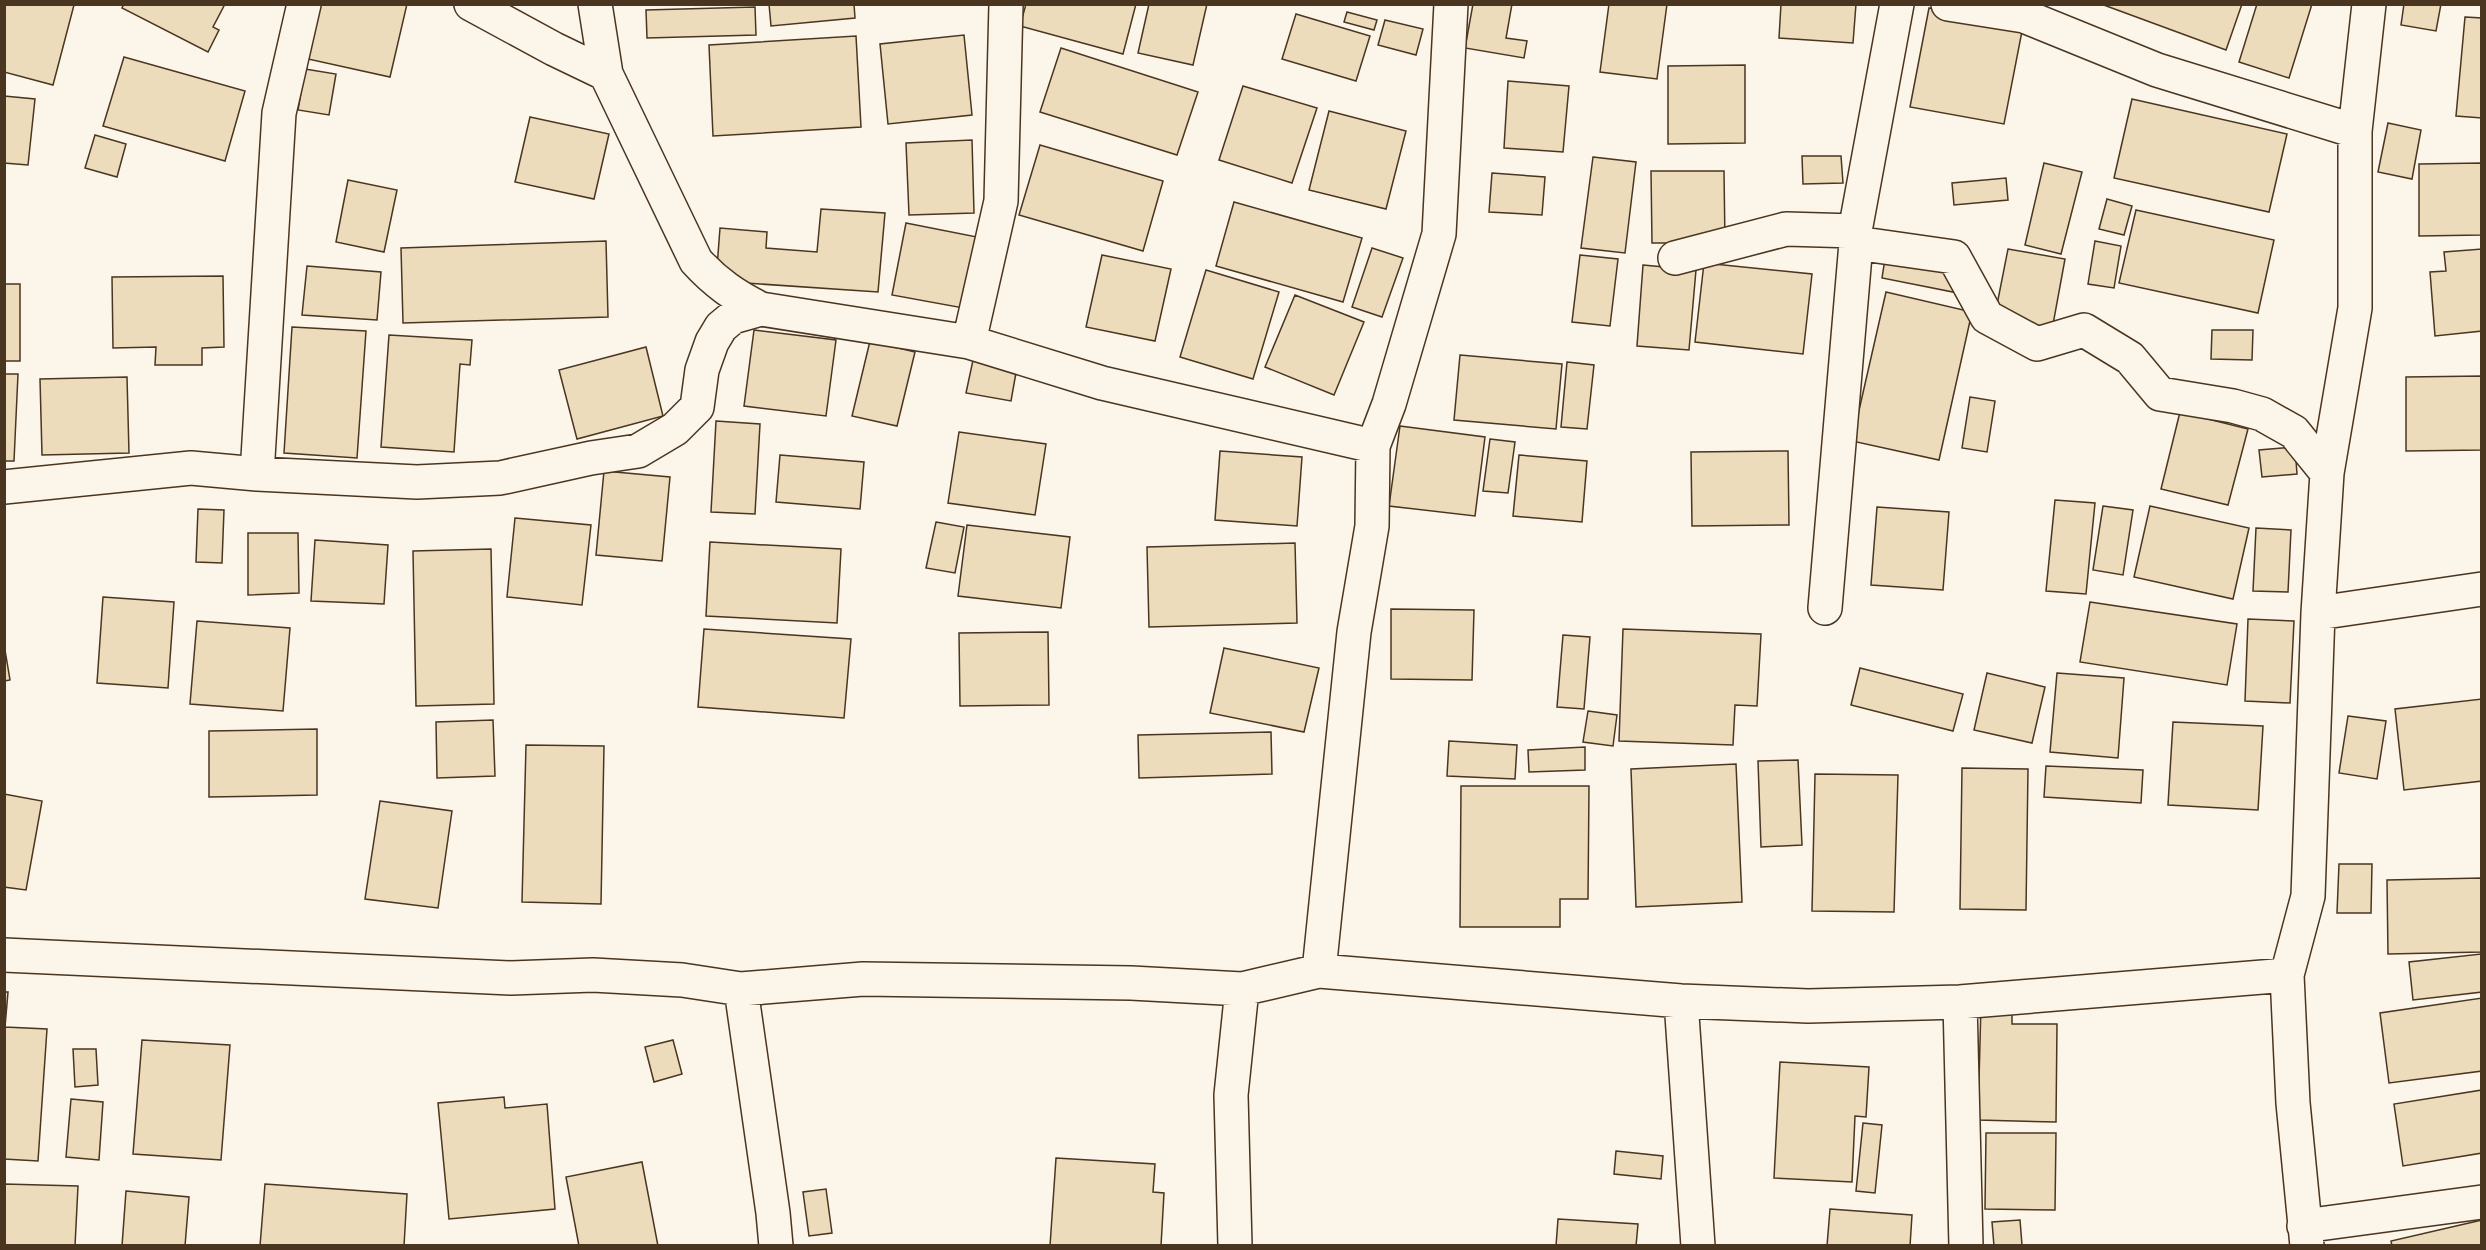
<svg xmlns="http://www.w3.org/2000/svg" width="2486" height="1250" font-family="'Sofia Sans Condensed',sans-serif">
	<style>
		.building { fill: #ecdcbc; stroke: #4a3520; stroke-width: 1.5 }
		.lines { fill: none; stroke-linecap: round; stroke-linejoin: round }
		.minor-casing { stroke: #4a3520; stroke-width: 36 }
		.minor { stroke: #fbf6e9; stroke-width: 33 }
	</style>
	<rect width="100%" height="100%" fill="#fbf6e9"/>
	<path class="building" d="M4,4L74,5L53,85L4,72Z
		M124,4H225L213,27L219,30L208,52L122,8Z
		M320,4H407L390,77L308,59Z
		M769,4H854L855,18L771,26Z
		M1026,4H1136L1123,54L1020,26Z
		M1149,4H1207L1193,65L1138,53Z
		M1473,4H1512L1506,38L1527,41L1524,58L1465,48Z
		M1609,4H1667L1657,79L1600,72Z
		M1781,4H1856L1853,43L1779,38Z
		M2101,4H2242L2226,50Z
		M2257,4H2312L2289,78L2239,62Z
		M2404,4H2441L2436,31L2401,25Z
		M755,7L756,35L647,38L646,10Z
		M1929,8L2023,26L2004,124L1910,107Z
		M1347,12L1377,20L1374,30L1344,22Z
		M1296,14L1370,36L1356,81L1282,59Z
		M2465,17L2482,18V118L2456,116Z
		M1385,20L1423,29L1416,55L1378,45Z
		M964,35L972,115L888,124L880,44Z
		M856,36L861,127L713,136L709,45Z
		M1061,48L1198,92L1177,155L1040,112Z
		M124,57L245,91L225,161L103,126Z
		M1745,65V143L1668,144V66Z
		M305,69L336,74L329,115L298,110Z
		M1508,81L1569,86L1563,152L1504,148Z
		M1243,86L1317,108L1292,183L1219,160Z
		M4,96L35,99L28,165L4,163Z
		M2132,99L2287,134L2269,212L2114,178Z
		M1329,111L1406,131L1386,209L1309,190Z
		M530,117L609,134L594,199L515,182Z
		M2388,123L2421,130L2412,179L2378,172Z
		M95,135L126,144L117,177L85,168Z
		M972,140L974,213L909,215L906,143Z
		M1040,145L1163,181L1143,251L1019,215Z
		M1802,156H1841L1843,183L1803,184Z
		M1593,157L1636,162L1625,253L1581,248Z
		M2044,163L2082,172L2061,254L2025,245Z
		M2482,163V235L2419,236V164Z
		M1651,171H1724L1725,243H1652Z
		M1492,173L1545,177L1542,215L1489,212Z
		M2006,178L2008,200L1954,205L1952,183Z
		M348,180L397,190L384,252L336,242Z
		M2107,199L2132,206L2124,235L2099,229Z
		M1234,202L1362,238L1343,302L1216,266Z
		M821,209L885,213L878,292L716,281L720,228L767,232L766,248L817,252Z
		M2136,210L2274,240L2258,313L2119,283Z
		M906,223L977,237L963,308L892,295Z
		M606,241L608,317L403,323L401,248Z
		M2095,241L2121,246L2114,288L2088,284Z
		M1372,248L1403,258L1382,317L1352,307Z
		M2008,249L2065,259L2052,330L1994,320Z
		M2482,249V331L2435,336L2430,272L2446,271L2444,252Z
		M1102,255L1171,269L1155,341L1086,327Z
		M1580,255L1618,259L1610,326L1572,322Z
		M1885,259L1957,274L1953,292L1882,278Z
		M1704,263L1812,274L1803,354L1695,342Z
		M1643,265L1696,270L1689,350L1637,346Z
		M307,266L381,272L377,320L302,315Z
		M1206,270L1279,292L1253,379L1180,357Z
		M223,276L224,347L202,348V365H155L156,347L113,348L112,277Z
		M4,284H20V361H4Z
		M1886,292L1972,312L1939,460L1852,441Z
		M1295,295L1364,322L1334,395L1265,367Z
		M292,327L366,331L357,458L284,453Z
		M754,330L836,340L826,416L744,406Z
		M2212,330H2253L2252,360L2211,359Z
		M389,335L472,340L470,365L460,364L454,452L381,447Z
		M870,341L915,352L897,426L852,416Z
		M646,347L663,416L577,439L559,370Z
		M1460,355L1562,364L1556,429L1454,420Z
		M973,360L1017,367L1011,401L966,393Z
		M1567,362L1594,365L1587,429L1561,427Z
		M4,374H18L14,461H4Z
		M2482,376V450L2406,451V377Z
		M127,377L129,453L42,455L40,379Z
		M1970,397L1995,401L1987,452L1962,448Z
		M2180,412L2248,429L2228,505L2161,489Z
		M716,421L760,424L755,514L711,512Z
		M1400,426L1485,437L1475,516L1389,506Z
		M959,432L1046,444L1035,515L948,503Z
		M1490,439L1515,442L1508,493L1483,491Z
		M2295,447L2297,474L2262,477L2259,450Z
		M1220,451L1302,457L1297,526L1215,520Z
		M1788,451L1789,525L1692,526L1691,452Z
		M780,455L864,462L860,509L776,502Z
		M1519,455L1587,461L1582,522L1513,516Z
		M604,471L670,477L662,561L596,555Z
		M2055,500L2095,503L2086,594L2046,591Z
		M2103,506L2133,510L2123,575L2093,570Z
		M2150,506L2249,528L2233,599L2134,577Z
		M1877,507L1949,512L1943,590L1871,585Z
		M198,509L224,510L222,563L196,562Z
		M515,518L591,525L582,605L507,597Z
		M936,522L964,527L955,573L926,568Z
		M967,525L1070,537L1061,608L958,596Z
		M2256,528L2291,530L2288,592L2253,591Z
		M248,533H298L299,593L248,595Z
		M315,540L388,545L384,604L311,601Z
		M710,542L841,549L837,623L706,616Z
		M1295,543L1297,623L1149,627L1147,547Z
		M491,549L494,704L416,706L413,551Z
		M103,597L174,602L168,688L97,683Z
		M2090,602L2237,624L2227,685L2080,662Z
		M1391,609L1474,610L1472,680L1391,679Z
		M2248,619L2294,621L2290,703L2245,701Z
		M197,621L290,628L283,711L190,704Z
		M704,629L851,639L844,718L698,707Z
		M1623,629L1761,634L1757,706L1735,705L1733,745L1619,741Z
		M1048,632L1049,705L960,706L959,633Z
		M1563,635L1590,637L1584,709L1557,707Z
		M4,644L10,680L4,681Z
		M1224,648L1319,668L1304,732L1210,713Z
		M1860,668L1963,694L1953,731L1851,705Z
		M1987,673L2045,687L2032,743L1974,730Z
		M2057,673L2124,678L2118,758L2050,752Z
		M2482,699V781L2404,790L2395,709Z
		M1588,711L1617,715L1613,746L1583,742Z
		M2348,716L2386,721L2377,779L2339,773Z
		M493,720L495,776L437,778L436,722Z
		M2173,722L2263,726L2258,810L2168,805Z
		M317,729V795L209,797V731Z
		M1271,732L1272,774L1139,778L1138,735Z
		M1449,741L1517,745L1515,779L1447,776Z
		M526,745L604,746L601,904L522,902Z
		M1585,747V770L1529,772L1528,750Z
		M1798,760L1802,845L1761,847L1758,761Z
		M1736,764L1742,902L1636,907L1631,769Z
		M2046,766L2143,770L2141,803L2044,797Z
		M1962,768L2028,769L2026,910L1960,909Z
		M1815,774L1898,775L1894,912L1812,911Z
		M1461,786H1589L1588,899H1560V927H1460Z
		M4,794L42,801L26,890L4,887Z
		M380,801L452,811L438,908L365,899Z
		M2339,864H2372L2371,913H2337Z
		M2482,878V952L2388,954L2387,880Z
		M2481,954L2482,992L2413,1000L2409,962Z
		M4,992H8L5,1027L47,1029L38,1161L4,1159Z
		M2482,998V1071L2389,1083L2380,1013Z
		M1981,1004H2012V1024H2057L2056,1122L1978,1120Z
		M142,1040L230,1045L221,1160L133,1154Z
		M673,1040L682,1074L654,1082L645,1047Z
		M73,1049H96L98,1085L75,1087Z
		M1780,1062L1869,1067L1866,1117L1855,1116L1852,1182L1774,1178Z
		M2482,1090V1153L2403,1166L2394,1104Z
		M504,1097L505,1108L547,1104L555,1209L449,1219L438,1103Z
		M71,1099L103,1102L99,1160L66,1157Z
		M1863,1123L1882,1125L1875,1193L1856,1191Z
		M1986,1133H2056L2055,1210L1985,1209Z
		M1616,1151L1663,1156L1661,1179L1614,1174Z
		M1056,1158L1155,1164L1153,1192L1164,1193L1161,1246H1050Z
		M642,1162L658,1246H579L566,1177Z
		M4,1184L78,1186L75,1246H4Z
		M265,1184L407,1194L404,1246H260Z
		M826,1189L832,1233L809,1236L803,1192Z
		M126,1191L189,1197L185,1246H122Z
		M1830,1209L1912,1215L1910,1246H1827Z
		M1558,1219L1638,1224L1636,1246H1556Z
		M2020,1220L2022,1245L1994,1246L1992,1222Z
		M2482,1220V1246H2392L2391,1241Z"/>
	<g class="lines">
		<g class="minor-casing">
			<path id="minor" d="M471,4L554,49L606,74
				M595,4L606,74L696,261C716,283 735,296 761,309L969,342L1102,383L1373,446
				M1948,4L2024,16L2157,70L2355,131
				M1856,243L1954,257L1987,317L2037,344L2084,330L2130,358L2160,394L2233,406L2262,414L2294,432L2327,473
				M1675,258L1786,229L1855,231
				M969,342L1001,201L1006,4
				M257,474L279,113L304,4
				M4,487L191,468L257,474L417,482L500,478L591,458L638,451L675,429L697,407L702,370L712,342L721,327L733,317L761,309
				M1825,608L1856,243L1855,231L1897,4
				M2318,613L2482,589
				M4,955L511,978L593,975L682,980L741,989L863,979L1131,983L1242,989L1319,971L1681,1001L1808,1006L1960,1002L2287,975
				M1319,971L1354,632L1372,526L1373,446L1389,404L1439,234L1451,4
				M741,989L773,1213L776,1246
				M1681,1001L1698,1246
				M1960,1002L1966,1246
				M2304,1226L2482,1202
				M1235,1246L1231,1095L1242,989
				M2307,1246L2293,1103L2287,975L2308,896L2318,613L2327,473L2355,308V131L2369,4"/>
		</g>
		<use href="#minor" class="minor"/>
	</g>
	<rect width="2486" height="1250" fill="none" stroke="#4a3520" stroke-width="12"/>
</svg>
